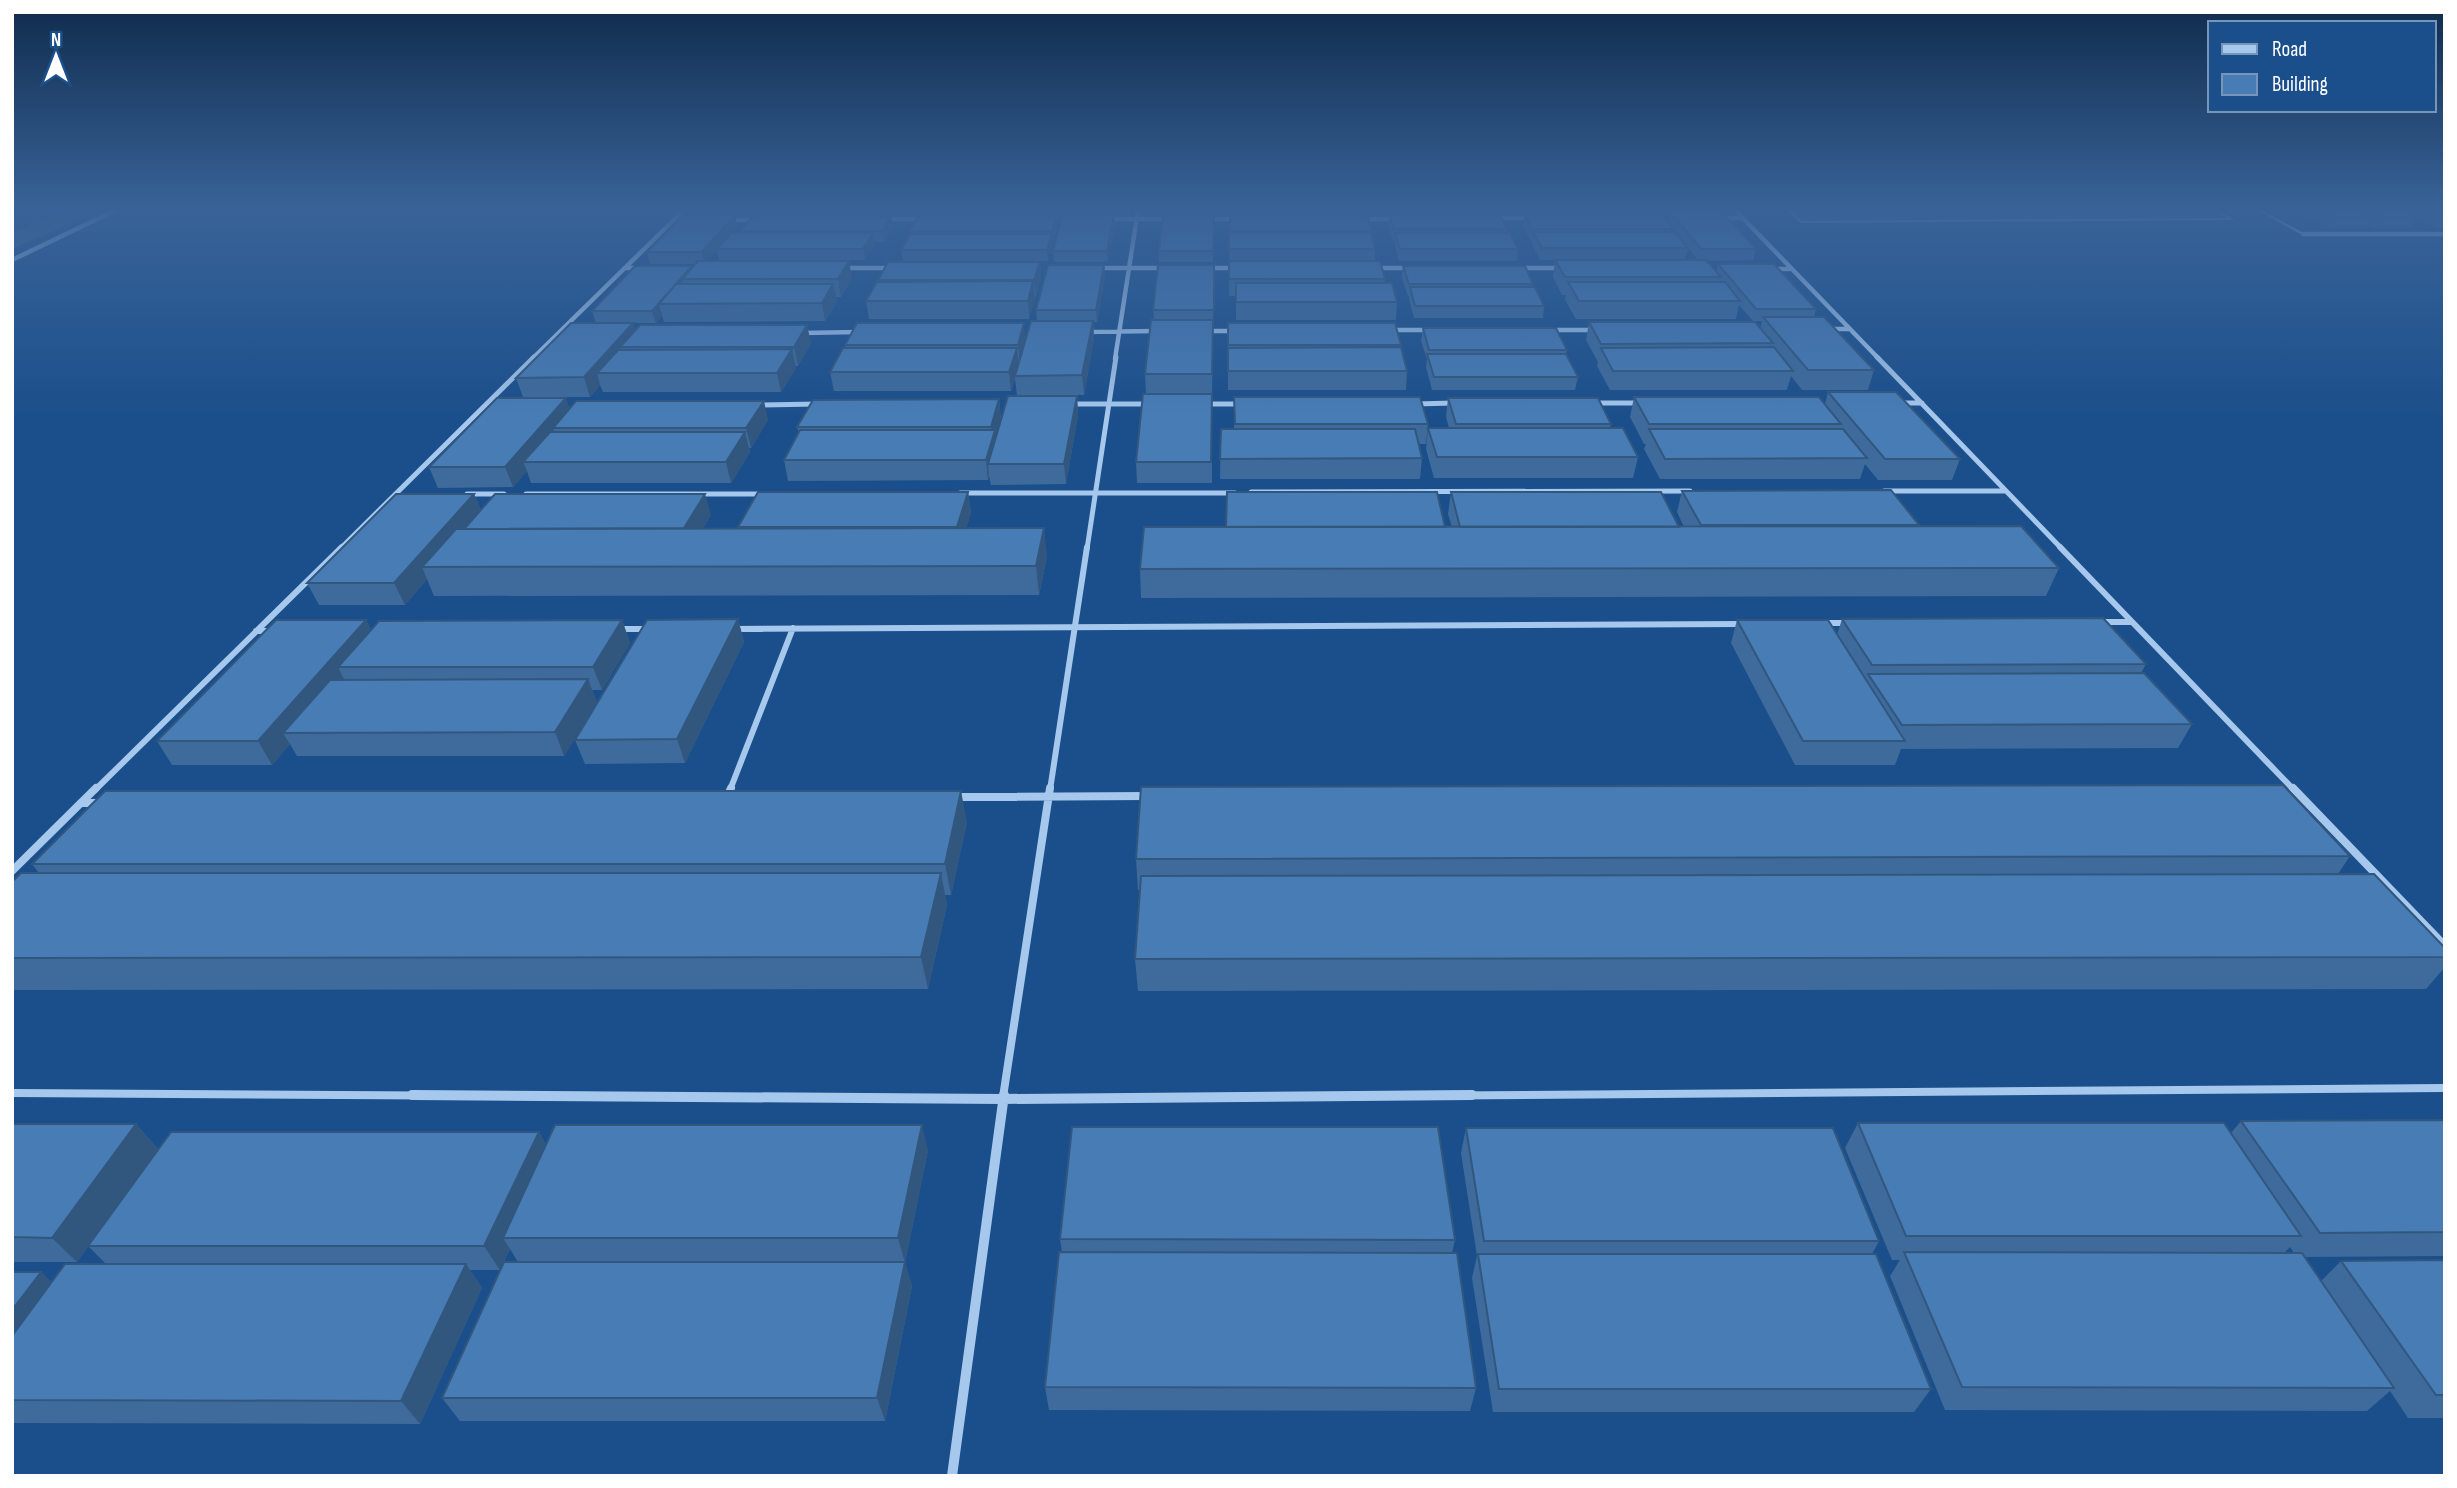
<svg xmlns="http://www.w3.org/2000/svg" width="2457" height="1488" font-family="'Sofia Sans Condensed',sans-serif">
	<style>
		.water { fill: #3f6591; stroke: #9ac4ef; stroke-width: 2 }
		.lines { fill: none; stroke-linecap: round; stroke-linejoin: round }
		.canal { fill: #3f6591; fill-rule: evenodd }
		.service { stroke: #a7c8ed; stroke-width: 2.5 }
		.minor-far4 { stroke: #a7c8ed; stroke-width: 4.5 }
		.minor-far3 { stroke: #a7c8ed; stroke-width: 5 }
		.minor-far2 { stroke: #a7c8ed; stroke-width: 6 }
		.minor-far1 { stroke: #a7c8ed; stroke-width: 8 }
		.minor { stroke: #a7c8ed; stroke-width: 10 }
		.wall { fill: #3e6b9c; fill-rule: evenodd }
		.shaded-wall { fill: #32577f }
		.building { fill: #487cb5; stroke: #32577f; stroke-width: 2 }
	</style>
	<rect width="100%" height="100%" fill="#1b4f8b"/>
	<path class="water" d="M1788,210H2216L2231,219L1801,222Z"/>
	<g class="lines">
		<path class="canal" d="M65,210H94L91,215L12,249V233Z"/>
		<path class="service" d="M2259,210L2303,234"/>
		<path class="minor-far4" d="M1735,210L1879,359
			M1496,218H1533
			M1720,218H1743
			M883,219H924
			M1107,219H1169
			M1205,219H1239
			M1359,219H1396
			M729,220H759
			M2303,234H2445
			M12,260L116,210
			M625,268H642
			M843,268H894
			M1095,268H1167
			M1207,268H1237
			M1375,268H1412
			M1518,268H1562
			M1770,269H1792
			M1826,329H1850
			M1389,330H1429
			M1550,330H1597
			M1203,331H1237
			M1084,332L1156,331
			M801,333L859,332
			M532,359L684,210
			M1115,359L1138,210"/>
		<path class="minor-far3" d="M1877,357L2062,549
			M1592,403H1640
			M1900,403H1922
			M1071,404H1150
			M1204,404H1241
			M1414,404L1454,403
			M756,405L817,404
			M1884,491H2006
			M1251,492L1690,491
			M960,493H1235
			M467,494H504
			M526,494H766
			M340,549L534,357
			M1087,549L1116,357"/>
		<path class="minor-far2" d="M2060,547L2294,790
			M2098,622H2132
			M1821,623H1848
			M617,629H651
			M733,629L1743,624
			M256,631H273
			M95,790L342,547
			M730,790L793,628
			M1050,790L1087,547"/>
		<path class="minor-far1" d="M2293,788L2445,946
			M727,797L731,788
			M955,797L1149,796
			M81,803H103
			M12,871L96,788
			M12,1093L701,1097
			M1003,1097L1050,788
			M1243,1097L2445,1088"/>
		<path class="minor" d="M412,1095L1003,1099L1472,1095
			M952,1476L1004,1095"/>
	</g>
	<path class="wall" d="M694,210H750L746,215H696Z
		M768,210H904L902,212L768,213Z
		M928,210H1063L1062,212H928Z
		M1069,210H1120V213H1070Z
		M1165,210H1215V214H1214L1213,262H1159V251Z
		M1226,210H1359V212H1226Z
		M1384,210H1492V212H1384Z
		M1654,210H1708L1707,212L1756,249L1753,260L1707,261L1716,272L1718,264L1816,309L1814,317L1874,370L1868,390H1802L1791,376L1787,390H1610L1597,366L1598,362L1586,340L1589,322L1760,328L1762,321H1753L1739,305L1736,319H1576L1565,300L1566,295H1562L1553,277L1555,260H1698L1674,230L1673,232L1688,248L1685,260H1540L1532,244V241H1531L1523,226L1524,214L1668,222L1670,213H1657Z
		M2294,210H2445V228H2438L2416,218L2410,228H2375L2368,225L2366,228H2331Z
		M735,215L737,226L731,233H741V231L891,216L893,227L884,242H875V244L865,260H719L717,250L707,261L852,278L841,297H836L837,302L825,321L664,322L662,315L656,323H633L635,330L811,343L798,366H795L796,368L781,392H603L600,385L590,397H523L516,378L596,323L592,311L692,268L696,264H650L647,252Z
		M1389,215L1507,229V233L1518,249L1517,261H1399L1395,245V241H1393L1388,226Z
		M1230,216H1368L1375,249V260H1229Z
		M1115,225L1108,262H1054L1053,251Z
		M1057,227L1048,261H903L901,250L910,234L909,231Z
		M1229,261L1385,279L1384,283L1397,302L1396,320H1236V296H1229Z
		M1040,262L1041,279L1036,297H1035L1029,319H869L866,301L878,282V280Z
		M1104,265L1105,277L1097,322H1093L1094,339L1084,395H1017L1015,379L1011,391H834L830,372L846,348L845,345L1026,337L1037,321L1036,310Z
		M1214,265L1212,393H1146L1145,374L1154,320L1153,310Z
		M1403,266L1533,284V287L1544,306L1543,318H1414L1409,299V296H1408L1402,278Z
		M1228,323L1401,345L1407,371L1406,390H1228Z
		M1423,328L1567,350L1566,354L1578,377L1575,390H1432L1426,367L1427,359L1421,341Z
		M1828,392L1960,459L1952,480H1878L1865,464L1860,479H1660L1644,449L1646,444H1644L1630,417L1634,397L1825,404Z
		M1212,394V483H1137L1136,462Z
		M1077,396L1078,415L1066,484L991,485L989,476L988,480L788,481L784,460L799,433L797,427L999,399L1001,418Z
		M1234,397L1428,424L1426,444H1419L1422,458L1420,479H1220L1221,429H1234Z
		M1448,398L1611,424L1610,428L1638,457L1633,478H1434L1426,449L1428,428H1449L1446,417Z
		M570,408L768,420L751,448H749L750,452L731,483H531L527,471L513,487L438,488L429,467Z
		M1682,491L1919,525L1918,526L2059,568L2046,596L1141,598L1140,569L1226,527H1452L1448,514L1451,492L1684,527L1677,512Z
		M968,492L971,513L966,528L1047,556L1039,595L434,596L427,579L405,605H319L307,583L474,494L481,510L711,515L703,528H738V527Z
		M738,619L744,642L685,763L585,764L575,740Z
		M1842,619L2146,664L2141,673L2192,724L2178,748L1901,749L1895,765H1795L1731,643L1737,620L1837,635Z
		M366,620L371,630L622,620L630,643L602,690H592L597,703L564,756H297L290,744L272,765H172L157,741Z
		M967,822L951,895H945L947,905L928,989L12,990V882L39,873L32,864Z
		M2350,856L2338,874L2445,948V967L2426,989L1138,991L1135,959L1140,890H1138L1136,859Z
		M2445,1120V1256L2305,1257L2321,1281L2341,1261L2445,1260V1418H2408L2390,1391L2367,1411L1945,1410L1890,1276L1900,1260H1892L1845,1148L1858,1123L2231,1133L2241,1121ZM2290,1247L2294,1253H2284Z
		M12,1124H136L158,1149L77,1262H12Z
		M1466,1128L1879,1241L1872,1254L1931,1389L1914,1412H1493L1472,1278L1477,1256L1461,1153Z
		M539,1132L546,1145L928,1150L905,1263L912,1286L885,1421H460L442,1398L518,1262L510,1249L500,1270H470L482,1288L420,1424L12,1423V1272H41L51,1282L106,1264L88,1246Z
		M1060,1239L1455,1240L1452,1253L1476,1388L1470,1411L1049,1410L1045,1387L1062,1252Z"/>
	<path class="shaded-wall" d="M1114,214L1115,225L1108,262L1107,251Z
		M735,215L737,226L705,264L702,252Z
		M891,216L893,227L884,242L883,231Z
		M1056,216L1057,227L1048,261L1047,250Z
		M873,233L875,244L865,260L863,249Z
		M849,261L852,278L841,297L838,279Z
		M1040,262L1041,279L1036,297L1034,280Z
		M1104,265L1105,277L1097,322L1096,310Z
		M692,266L695,278L682,279L685,289L659,304L662,315L656,323L652,311Z
		M1033,281L1035,299L1029,319L1028,301Z
		M833,284L837,302L825,321L822,303Z
		M1093,321L1094,339L1084,395L1082,375Z
		M633,323L638,341L620,347L624,358L597,373L600,385L590,397L584,377Z
		M1024,323L1026,341L1020,364L1018,345Z
		M807,325L811,343L798,366L794,347Z
		M1017,348L1019,367L1015,376V379L1011,391L1009,372Z
		M792,349L796,368L781,392L777,373Z
		M1077,396L1078,415L1066,484L1064,464Z
		M566,398L573,418L553,428L556,437L523,462L527,471L513,487L505,467Z
		M999,399L1001,419L988,464L989,476L988,480L986,460L992,437L991,427Z
		M764,401L768,420L751,448L746,428Z
		M745,432L750,452L731,483L726,462Z
		M968,492L971,513L960,548L957,527Z
		M474,494L483,515L422,567L427,579L405,605L394,583Z
		M705,494L711,515L690,550L683,529Z
		M1044,528L1047,556L1039,595L1036,566Z
		M738,619L744,642L685,763L677,739Z
		M366,620L377,643L338,667L345,681L283,733L290,744L272,765L258,741Z
		M622,620L630,643L602,690L593,667Z
		M588,679L597,703L564,756L555,732Z
		M961,791L967,822L951,895L945,864Z
		M941,873L947,905L928,989L921,957Z
		M136,1124L158,1149L77,1262L52,1238Z
		M922,1125L928,1150L905,1263L898,1238Z
		M539,1132L552,1157L503,1238L510,1249L500,1270L484,1246Z
		M905,1262L912,1286L885,1421L877,1398Z
		M466,1264L482,1288L420,1424L401,1401Z
		M41,1272L66,1296L12,1371V1310Z"/>
	<path class="building" d="M2321,210H2356L2372,217H2337Z
		M2365,210H2400L2416,217H2381Z
		M2427,210H2445V217H2444Z
		M1670,212H1722L1756,249H1701Z
		M1063,214H1114L1107,251H1053Z
		M1163,214H1214L1213,251H1159Z
		M1524,214H1662L1674,229H1532Z
		M683,215H735L702,252H647Z
		M1389,215H1500L1507,229H1394Z
		M753,216H891L883,231H741Z
		M918,216H1056L1052,231H909Z
		M1230,216H1368L1371,231H1230Z
		M1533,232H1675L1688,248H1542Z
		M731,233H873L863,249H717Z
		M1229,233H1371L1375,249H1229Z
		M1395,233H1510L1518,249H1400Z
		M910,234H1052L1047,250H901Z
		M1555,260H1706L1721,277H1565Z
		M698,261H849L838,279H682Z
		M1229,261H1380L1385,279H1229Z
		M888,262H1040L1034,280H878Z
		M1718,264H1774L1816,309H1756Z
		M1048,265H1104L1096,310H1036Z
		M1158,265H1214V310H1153Z
		M635,266H692L652,311H592Z
		M1403,266H1525L1533,284H1409Z
		M1033,281L1028,301H866L877,282Z
		M1568,282H1725L1740,301H1579Z
		M1236,283H1392L1397,302H1236Z
		M676,284H833L822,303L659,304Z
		M1410,287H1535L1544,306H1415Z
		M1763,317H1824L1874,370H1808Z
		M1151,320H1213L1212,374H1145Z
		M1031,321H1093L1082,375L1015,376Z
		M1589,322H1755L1773,343L1601,344Z
		M571,323H633L584,377L516,378Z
		M857,323H1024L1018,345H845Z
		M1228,323H1395L1401,345H1228Z
		M640,325H807L794,347H620Z
		M1423,328H1556L1567,350H1429Z
		M1401,347L1407,371H1228V348Z
		M1774,347L1793,371H1613L1601,348Z
		M843,348H1017L1009,372H830Z
		M792,349L777,373H597L618,350Z
		M1427,354H1566L1578,377H1434Z
		M1828,392H1896L1960,459H1885Z
		M1143,394H1212L1211,462H1136Z
		M1008,396H1077L1064,464H988Z
		M1234,397H1420L1428,424H1235Z
		M1634,397H1819L1841,424H1649Z
		M497,398H566L505,467H429Z
		M1448,398H1598L1611,424H1456Z
		M999,399L991,427H797L813,400Z
		M576,401H764L746,428H553Z
		M1428,428H1623L1638,457H1437Z
		M1221,429H1415L1422,458L1220,459Z
		M1649,429H1843L1867,458L1665,459Z
		M800,430H995L986,460H784Z
		M550,432H745L726,462H523Z
		M1891,490L1919,525H1701L1682,491Z
		M758,492H968L957,527H738Z
		M1227,492H1437L1445,527H1226Z
		M1451,492H1661L1679,527H1460Z
		M396,494H474L394,583H307Z
		M495,494H705L684,528L464,529Z
		M2021,526L2059,568L1140,569L1144,527Z
		M1044,528L1036,566L422,567L456,529Z
		M2103,618L2146,664L1872,665L1842,619Z
		M738,619L677,739L575,740L647,620Z
		M276,620H366L258,741H157Z
		M622,620L593,667H338L379,621Z
		M1737,620H1828L1905,741H1803Z
		M2144,673L2192,724L1902,725L1868,674Z
		M588,679L555,732L283,733L330,680Z
		M2283,785L2350,856L1136,859L1141,787Z
		M105,791H961L945,864H32Z
		M21,873H941L921,957L12,958V882Z
		M2374,874L2445,948V957L1135,959L1141,876Z
		M2445,1120V1232L2320,1233L2241,1121Z
		M1858,1123H2224L2301,1236H1906Z
		M12,1124H136L52,1238L12,1237Z
		M555,1125H922L898,1238H503Z
		M1072,1127H1438L1455,1240L1060,1239Z
		M1466,1128H1833L1879,1241H1484Z
		M171,1132H539L484,1246H88Z
		M1059,1252L1457,1253L1476,1388L1045,1387Z
		M1904,1252L2302,1253L2394,1388L1962,1387Z
		M1478,1254H1876L1931,1389H1499Z
		M2445,1260V1395H2436L2341,1261Z
		M504,1262H905L877,1398H442Z
		M65,1264H466L401,1401L12,1400V1336Z
		M12,1272H41L12,1310Z"/>
	<linearGradient id="sky" x2="0" y2="1"><stop stop-color="#0f2b4c"/><stop offset="0.5" stop-color="#396398"/><stop offset="1" stop-color="#396398" stop-opacity="0"/></linearGradient>
	<rect width="2457" height="418" fill="url(#sky)"/>
	<rect width="2457" height="1488" fill="none" stroke="#ffffff" stroke-width="28"/>
	<rect x="2208" y="21" width="228" height="91" fill="#1b4f8b" stroke="#7695b9" stroke-width="2"/>
	<rect x="2222" y="44" width="35" height="10" fill="#a7c8ed" stroke="#7695b9" stroke-width="2"/>
	<text x="2272" y="56" font-size="21" fill="#ffffff">Road</text>
	<rect x="2222" y="74" width="35" height="21" fill="#487cb5" stroke="#7695b9" stroke-width="2"/>
	<text x="2272" y="91" font-size="21" fill="#ffffff">Building</text>
	<g transform="translate(56 56)" stroke="#1b4f8b" stroke-width="5" paint-order="stroke">
	<path d="M0-5L12 26L0 18L-12 26Z" fill="#ffffff"/>
	<text y="-10" font-size="19" font-weight="bold" text-anchor="middle" fill="#ffffff">N</text>
	</g>
</svg>
